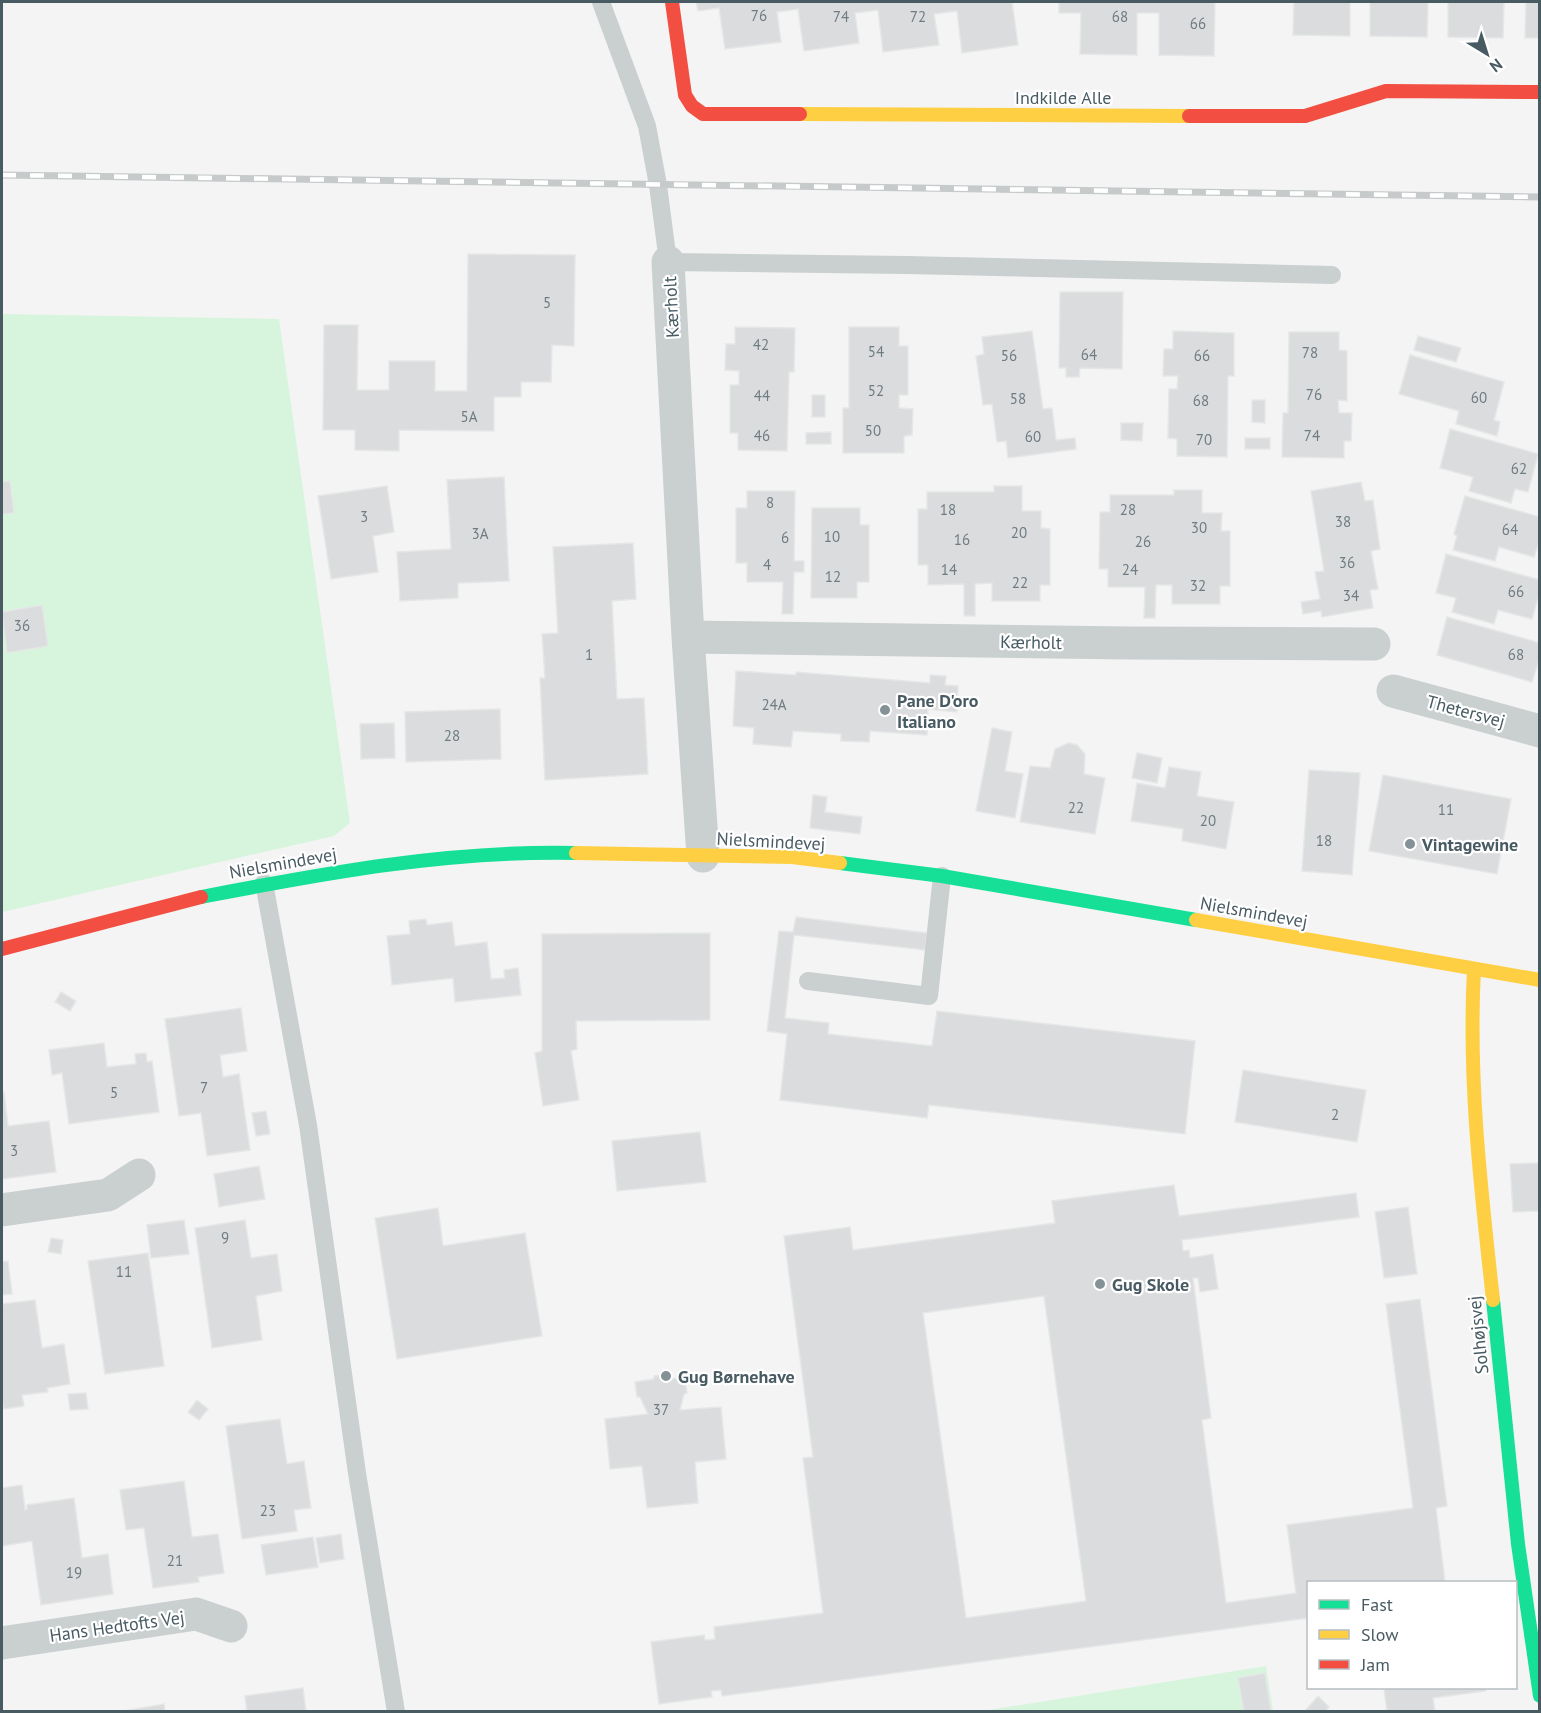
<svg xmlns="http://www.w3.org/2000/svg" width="1541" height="1713" font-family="'PT Sans',sans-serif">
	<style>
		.green { fill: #d7f5dd }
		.building { fill: #dbdcde; stroke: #e5e6e6; stroke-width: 1.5; fill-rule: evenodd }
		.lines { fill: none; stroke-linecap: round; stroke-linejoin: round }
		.lane { stroke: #cacfd0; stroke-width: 18 }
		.street { stroke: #cacfd0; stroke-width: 33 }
		.fast { stroke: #16e098; stroke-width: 14 }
		.slow { stroke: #ffcf43; stroke-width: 14 }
		.jam { stroke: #f24e42; stroke-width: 14 }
		.rail-casing { stroke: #c6cacb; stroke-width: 7 }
		.rail { stroke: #fff; stroke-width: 4.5; stroke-dasharray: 14; stroke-linecap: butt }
		.poi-dot { fill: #849196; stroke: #fff; stroke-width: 2 }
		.labels { text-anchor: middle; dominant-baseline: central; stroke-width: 4.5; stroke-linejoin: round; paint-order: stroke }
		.number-label { font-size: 15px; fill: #6e7c82 }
		.street-label { font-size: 18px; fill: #485b63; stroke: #fff }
		.poi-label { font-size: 18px; font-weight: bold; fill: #485b63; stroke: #fff; text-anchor: start }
	</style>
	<rect width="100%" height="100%" fill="#f4f4f4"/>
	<path class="green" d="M2,314L279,319L350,823L334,836L2,912Z
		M1266,1666L1273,1711L976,1712Z"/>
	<path class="building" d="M696,2H1012L1018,45L962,53L957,11L934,14L939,45L883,52L878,10L855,13L859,43L804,51L798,9L777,12L781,42L725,49L719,8L698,11Z
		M1059,2H1215L1214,56L1159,55V13H1137V55L1080,54L1081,13H1059Z
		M1294,2H1350V36L1293,35Z
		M1370,2H1428L1427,37L1370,36Z
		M1448,2H1504L1503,38L1448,37Z
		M1526,2H1540V38H1525Z
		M468,254L575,255L574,346L552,345L551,382H521V397H494V431L399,430V451L355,450V430H323L324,325H358L357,390H389V361H435V391H467Z
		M1060,292H1123L1122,369L1080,368L1079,377H1066V368H1059Z
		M735,327L795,328L794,372H789L787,451L738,450V433H730V385H739V371L725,370L726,344H735Z
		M849,327H899V346H908V395H899V408L913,409L912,435L904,436V453H843V408H849Z
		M1032,331L1043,409L1052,408L1056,440L1075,438L1076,449L1008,458L1006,441L997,442L992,404L983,405L976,356L984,354L982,337Z
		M1173,331L1234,333V376H1228L1227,457L1177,456V439L1168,438L1169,389H1177L1178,376H1163L1164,349H1173Z
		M1289,332H1339V350L1347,351V401L1338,400L1339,413H1352L1351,441H1344V458L1282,457L1283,413H1288Z
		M1418,336L1461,348L1456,362L1414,350Z
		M1410,355L1504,382L1494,420L1500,422L1497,436L1456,424L1459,411L1399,394Z
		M812,395H825V417H812Z
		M1252,400H1265V423L1252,422Z
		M1121,423H1143L1142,441L1121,440Z
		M1450,429L1538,454L1528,492L1515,489L1511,503L1469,491L1473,477L1440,468Z
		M831,432V444H806V433Z
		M1245,438H1270V449H1245Z
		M504,477L509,581L458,583V598L400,601L397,552L451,549L447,480Z
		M10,481L14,513L2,514V482Z
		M1361,482L1365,501L1373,500L1380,549L1371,551L1378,589L1370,590L1373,608L1322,617L1321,611L1303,614L1301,602L1320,599L1315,572L1324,571L1311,491Z
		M387,486L394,532L373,536L378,572L331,579L318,496Z
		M994,486H1022V511H1041V528L1050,529V585H1040V601H992V583L975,584V616H964V584L928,585V565H918V509H927V492H994Z
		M1174,490H1202V513H1222L1221,531H1230V586H1220V604H1172V585H1156L1155,618H1144L1145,587H1108V569H1099L1100,512H1110V495H1174Z
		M747,491H795L794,561H804V572H794L793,614H782L783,582H747V563H736V508H747Z
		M1465,496L1540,517V539L1534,557L1499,547L1495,561L1453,550L1457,536L1454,534Z
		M812,508H860V525H869V582H857V598H811Z
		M633,543L636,599L612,601L617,699L644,698L648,774L545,780L540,678H545L542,634L558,633L553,547Z
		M1446,554L1540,580V591L1532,619L1498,610L1494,624L1452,612L1456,598L1436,593Z
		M42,605L48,646L7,653L2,612Z
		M1447,617L1540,643V657L1532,682L1437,655Z
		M736,671L796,675V672L930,683V675L946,676L945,685L958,686L957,712L928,709L927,735L870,731L869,742L841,741V734L793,731L791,747L753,744L754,728L733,726Z
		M500,709L501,759L406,762L405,712Z
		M394,723L395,758L361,759L360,724Z
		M992,728L1012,732L1005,771L1023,774L1015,818L976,811Z
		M1069,743L1077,745L1085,754L1084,774L1105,778L1095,834L1020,822L1030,766L1050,768L1055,749Z
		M1137,753L1162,758L1157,783L1132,778Z
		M1169,767L1201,772L1197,796L1234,802L1226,849L1182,841L1183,829L1131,821L1137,783L1165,788Z
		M1309,770L1360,773L1352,875L1302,871Z
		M1383,775L1511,799L1497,874L1369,851Z
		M813,795L827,797L825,812L862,817L860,834L810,828Z
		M796,917L927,933L925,950L794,935L785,1018L829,1023L828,1034L932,1046L937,1011L1195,1041L1185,1134L929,1105L927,1118L780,1100L787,1034L767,1031L779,931L793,932Z
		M426,919L427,925L452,922L455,946L487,942L491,979L505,978L504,970L518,968L521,995L455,1002L453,978L392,985L387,936L410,934L409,921Z
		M710,933V1020L576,1021L577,1049L571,1051L579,1100L543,1106L535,1053L542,1051V934Z
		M61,992L76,1001L70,1011L55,1002Z
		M241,1008L247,1051L220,1055L223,1077L239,1074L250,1150L207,1156L201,1113L179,1116L165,1019Z
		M104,1043L107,1067L136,1064L135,1054L146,1053L147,1062L152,1061L159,1112L69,1124L62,1073L52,1075L49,1050Z
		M1243,1070L1366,1090L1357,1142L1235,1122Z
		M4,1092L8,1126L49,1121L56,1172L2,1179V1093Z
		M266,1111L270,1134L256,1136L252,1113Z
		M700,1132L706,1182L617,1191L612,1141Z
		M1540,1163V1211L1513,1212L1510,1164Z
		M259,1166L265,1199L219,1207L214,1174Z
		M1174,1185L1179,1216L1356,1193L1359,1217L1182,1240L1183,1251L1189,1250L1190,1258L1213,1254L1218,1289L1200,1292L1198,1278H1193L1211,1418L1202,1420L1226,1603L1296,1593L1287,1525L1413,1508L1386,1304L1420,1299L1447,1506L1436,1508L1445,1582H1308V1618L722,1696L721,1690L711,1691L712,1697L659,1704L651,1642L704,1635L705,1640L715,1639L714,1627L823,1613L803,1458L813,1457L784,1236L850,1227L853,1250L1055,1223L1052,1201ZM1044,1296L1086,1601L966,1618L923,1313Z
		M1408,1207L1417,1274L1384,1278L1375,1212Z
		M438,1208L443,1246L525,1233L542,1336L397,1359L375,1218Z
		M184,1220L189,1254L151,1258L147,1225Z
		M245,1220L251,1258L277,1254L282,1291L256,1296L262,1340L212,1348L195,1228Z
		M51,1238L63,1240L61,1254L48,1252Z
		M148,1253L164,1366L105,1374L88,1261Z
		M8,1261L12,1294L2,1295V1262Z
		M35,1300L42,1348L64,1344L70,1384L47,1388L48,1392L22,1395L24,1406L4,1409L2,1398V1304Z
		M665,1375L666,1379L685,1378L687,1393L684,1394L680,1410L721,1407L726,1459L695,1462L698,1503L647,1508L642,1466L610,1469L605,1419L648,1414L640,1397H637L635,1382L654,1379V1376Z
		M86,1393L88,1409L70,1410L68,1394Z
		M197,1400L208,1409L199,1420L188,1412Z
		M280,1419L287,1464L304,1461L311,1508L294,1510L297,1531L242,1539L226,1426Z
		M184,1481L192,1537L218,1534L224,1573L198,1577L199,1582L153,1588L144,1528L126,1530L120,1490Z
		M2,1483V1488L22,1485L25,1510L27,1509V1505L74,1498L82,1558L108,1554L113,1594L41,1605L32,1541L2,1546Z
		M341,1534L344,1559L320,1563L316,1538Z
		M313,1537L318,1567L266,1575L261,1545Z
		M1265,1673L1271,1712H1244L1238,1678Z
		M303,1688L306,1712H247L245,1696Z
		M1384,1688H1485L1486,1691L1433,1698L1435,1712H1387Z
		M1318,1696L1329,1707L1325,1712H1304Z
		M164,1704L165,1712H117Z"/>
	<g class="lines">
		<path class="lane" d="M601,2L647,126L658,185L668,262L907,265L1332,275
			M264,883L308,1125L357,1473L396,1712
			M808,981L929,996L942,876"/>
		<path class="street" d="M668,262L688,637L703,856
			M688,637L1128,643L1374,644
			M1393,691L1540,731
			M2,1210L108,1195L139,1175
			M2,1643L196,1614L231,1626"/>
		<path class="fast" d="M840,863L942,876L1196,920
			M201,897C325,873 450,850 576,853
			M1493,1300L1518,1544L1540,1696"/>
		<path class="slow" d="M800,114L1189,116
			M576,853L792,857L840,863
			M1196,920L1540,980
			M1474,969C1468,1080 1481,1190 1493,1300"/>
		<path class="jam" d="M672,2L685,95L692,106L703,114H800
			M1189,116H1305L1386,91L1540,92
			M2,949L201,897"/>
		<g class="rail-casing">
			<path id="rail" d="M2,175L1540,197"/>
		</g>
		<use href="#rail" class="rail"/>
	</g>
	<g class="poi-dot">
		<circle cx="885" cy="710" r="6"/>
		<circle cx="1410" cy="844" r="6"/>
		<circle cx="1100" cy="1284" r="6"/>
		<circle cx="666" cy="1376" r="6"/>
	</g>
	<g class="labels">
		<g class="number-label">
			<text x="759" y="15">76</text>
			<text x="841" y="16">74</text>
			<text x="918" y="16">72</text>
			<text x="1120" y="16">68</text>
			<text x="1198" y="23">66</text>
			<text x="547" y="302">5</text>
			<text x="761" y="344">42</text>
			<text x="876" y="351">54</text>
			<text x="1310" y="352">78</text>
			<text x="1089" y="354">64</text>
			<text x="1009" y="355">56</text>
			<text x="1202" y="355">66</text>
			<text x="876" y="390">52</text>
			<text x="1314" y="394">76</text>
			<text x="762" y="395">44</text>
			<text x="1479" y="397">60</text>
			<text x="1018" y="398">58</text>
			<text x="1201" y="400">68</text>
			<text x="469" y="416">5A</text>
			<text x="873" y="430">50</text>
			<text x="762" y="435">46</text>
			<text x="1312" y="435">74</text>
			<text x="1033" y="436">60</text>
			<text x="1204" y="439">70</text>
			<text x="1519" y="468">62</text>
			<text x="770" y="502">8</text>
			<text x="948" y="509">18</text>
			<text x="1128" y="509">28</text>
			<text x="364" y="516">3</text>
			<text x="1343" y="521">38</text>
			<text x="1199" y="527">30</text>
			<text x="1510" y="529">64</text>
			<text x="1019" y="532">20</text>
			<text x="480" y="533">3A</text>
			<text x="832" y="536">10</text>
			<text x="785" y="537">6</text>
			<text x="962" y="539">16</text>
			<text x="1143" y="541">26</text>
			<text x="1347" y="562">36</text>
			<text x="767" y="564">4</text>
			<text x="949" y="569">14</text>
			<text x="1130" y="569">24</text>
			<text x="833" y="576">12</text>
			<text x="1020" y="582">22</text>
			<text x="1198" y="585">32</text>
			<text x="1516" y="591">66</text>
			<text x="1351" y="595">34</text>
			<text x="22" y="625">36</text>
			<text x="589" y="654">1</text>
			<text x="1516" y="654">68</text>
			<text x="774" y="704">24A</text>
			<text x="452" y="735">28</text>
			<text x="1076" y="807">22</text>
			<text x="1446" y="809">11</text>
			<text x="1208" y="820">20</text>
			<text x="1324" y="840">18</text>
			<text x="204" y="1087">7</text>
			<text x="114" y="1092">5</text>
			<text x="1335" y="1114">2</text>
			<text x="14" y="1150">3</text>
			<text x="225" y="1237">9</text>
			<text x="124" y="1271">11</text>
			<text x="661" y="1409">37</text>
			<text x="268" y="1510">23</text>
			<text x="175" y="1560">21</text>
			<text x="74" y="1572">19</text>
		</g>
		<g class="street-label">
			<text x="1063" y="97">Indkilde Alle</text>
			<text transform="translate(671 307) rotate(-93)">Kærholt</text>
			<text transform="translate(1031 642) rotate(1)">Kærholt</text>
			<text transform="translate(1466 711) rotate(15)">Thetersvej</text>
			<text transform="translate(771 841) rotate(3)">Nielsmindevej</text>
			<text transform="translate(283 863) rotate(-10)">Nielsmindevej</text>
			<text transform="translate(1254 912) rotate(10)">Nielsmindevej</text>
			<text transform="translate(1478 1335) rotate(-96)">Solhøjsvej</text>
			<text transform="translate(117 1626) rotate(-8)">Hans Hedtofts Vej</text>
		</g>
		<g class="poi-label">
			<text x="897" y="700">Pane D'oro<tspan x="897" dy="21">Italiano</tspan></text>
			<text x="1422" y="844">Vintagewine</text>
			<text x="1112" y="1284">Gug Skole</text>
			<text x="678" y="1376">Gug Børnehave</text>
		</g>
	</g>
	<rect width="1541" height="1713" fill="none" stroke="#485b63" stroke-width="6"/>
	<rect x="1307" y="1581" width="210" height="108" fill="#ffffff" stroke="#b6bdc1" stroke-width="1.5"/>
	<rect x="1319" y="1600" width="30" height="9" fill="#16e098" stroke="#b6bdc1" stroke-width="1.5"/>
	<text x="1361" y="1611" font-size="18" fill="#485b63">Fast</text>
	<rect x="1319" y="1630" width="30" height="9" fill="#ffcf43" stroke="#b6bdc1" stroke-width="1.5"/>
	<text x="1361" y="1641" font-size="18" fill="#485b63">Slow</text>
	<rect x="1319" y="1660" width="30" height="9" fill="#f24e42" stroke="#b6bdc1" stroke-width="1.5"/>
	<text x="1361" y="1671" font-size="18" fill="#485b63">Jam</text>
	<g transform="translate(1487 54) rotate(142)" stroke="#ffffff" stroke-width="4.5" paint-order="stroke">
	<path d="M0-4.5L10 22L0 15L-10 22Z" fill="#485b63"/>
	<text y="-9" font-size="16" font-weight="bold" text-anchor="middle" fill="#485b63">N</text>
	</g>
</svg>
